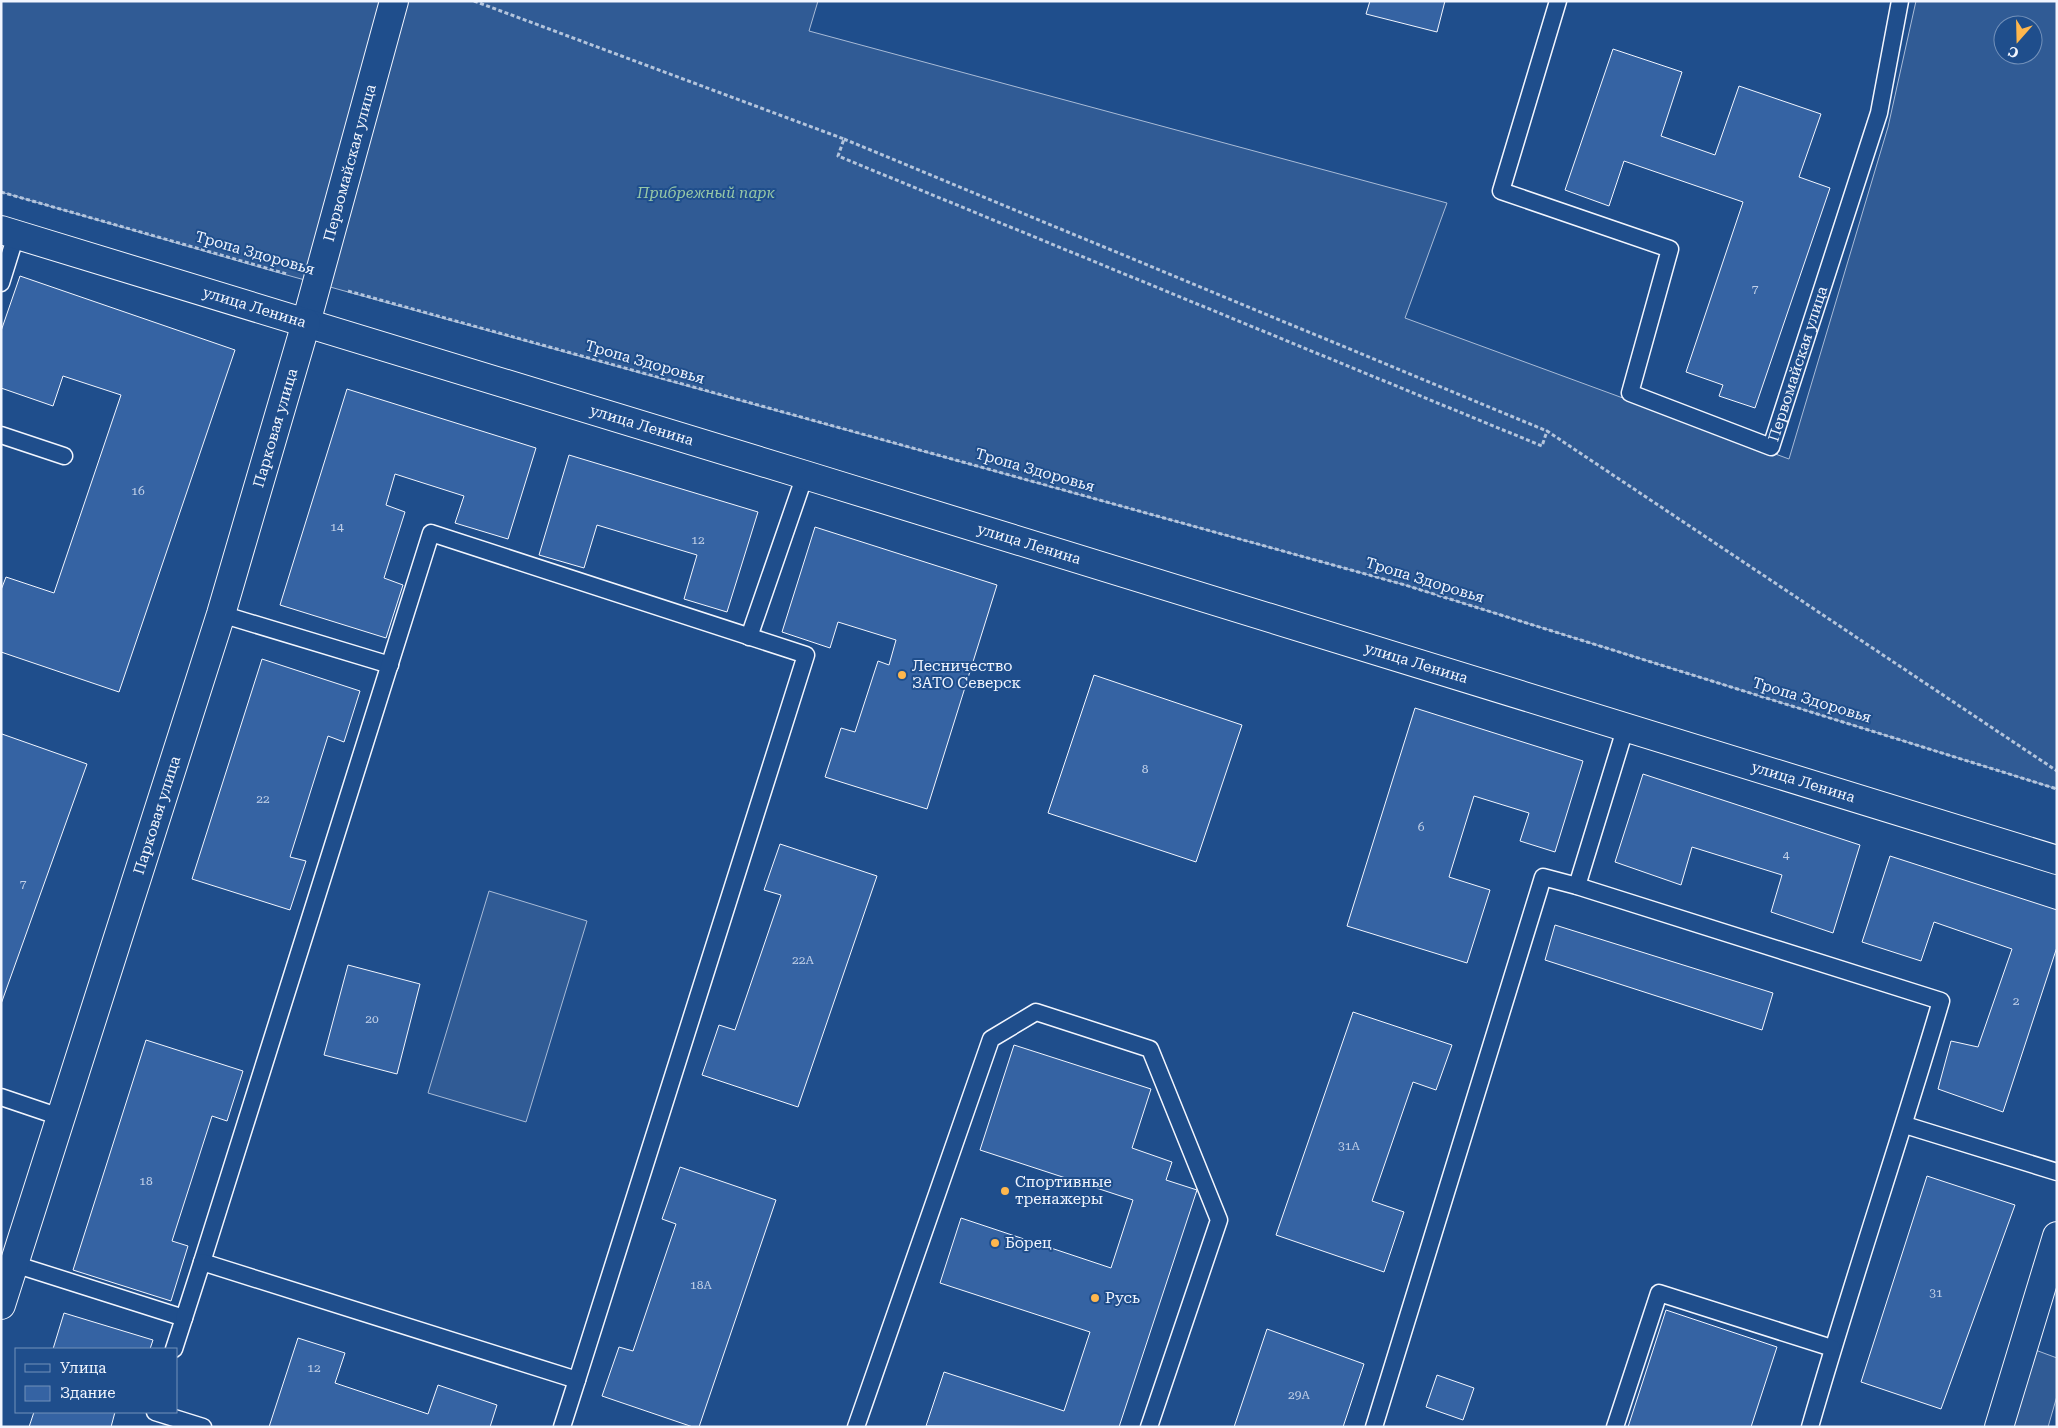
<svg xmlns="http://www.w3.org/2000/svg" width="2058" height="1428" font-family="'Roboto Serif',serif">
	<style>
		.built { fill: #305b95; stroke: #a8bbd7; fill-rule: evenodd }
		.building { fill: #3563a3; stroke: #f2f6ff }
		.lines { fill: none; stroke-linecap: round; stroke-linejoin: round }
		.service-casing { stroke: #f2f6ff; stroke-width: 19 }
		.minor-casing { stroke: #f2f6ff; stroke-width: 30 }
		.tertiary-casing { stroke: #f2f6ff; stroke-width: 30 }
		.secondary-casing { stroke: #f2f6ff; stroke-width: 30 }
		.path { stroke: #b3c4dc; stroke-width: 3; stroke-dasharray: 4 2.5; stroke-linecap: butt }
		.service { stroke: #1f4e8c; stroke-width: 16 }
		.minor { stroke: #1f4e8c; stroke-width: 28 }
		.tertiary { stroke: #1f4e8c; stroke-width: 28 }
		.secondary { stroke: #1f4e8c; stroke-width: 28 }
		.poi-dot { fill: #ffb74d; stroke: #1f4e8c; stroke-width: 2 }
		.labels { text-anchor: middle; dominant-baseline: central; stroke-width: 4; stroke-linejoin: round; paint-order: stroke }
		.number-label { font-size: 12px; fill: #c3d1e8 }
		.street-label { font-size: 15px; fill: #f2f6ff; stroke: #1f4e8c }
		.park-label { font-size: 15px; font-style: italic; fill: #97c8a6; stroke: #1f4e8c }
		.poi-label { font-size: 15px; fill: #f2f6ff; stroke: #1f4e8c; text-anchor: start }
	</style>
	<rect width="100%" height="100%" fill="#1f4e8c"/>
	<path class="built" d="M1,1H818L809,31L1447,203L1405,318L1789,459L1888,127L1916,1H2057V789L1405,585L276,272L1,192ZM2003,25H2033V55H2003Z
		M489,891L587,921L526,1122L428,1093Z
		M2030,1348L2057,1358V1396L2048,1427H2006Z"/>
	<path class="building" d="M1370,1H1445L1437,32L1366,14Z
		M1613,49L1682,72L1661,136L1715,155L1739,86L1821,114L1799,177L1830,188L1755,408L1719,396L1723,385L1686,372L1743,202L1624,161L1609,206L1565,190Z
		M20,276L235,350L119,692L1,652V590L6,577L54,593L121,395L63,376L53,406L1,388V331Z
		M347,389L536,448L508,539L455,523L464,496L395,474L386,505L405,512L384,578L403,585L386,638L280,605Z
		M569,455L758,512L727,612L684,599L697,555L597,525L584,568L539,555Z
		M815,527L997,585L927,809L825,777L841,728L855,732L878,661L889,665L896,640L838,622L830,648L782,632Z
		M262,659L360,691L344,742L328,736L290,857L306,861L290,910L192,879Z
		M1094,675L1242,725L1196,862L1048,813Z
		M1415,708L1583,761L1555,852L1520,841L1529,813L1474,796L1449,877L1490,890L1467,963L1347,926Z
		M2,734L87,764L1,1004V735Z
		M1643,774L1860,845L1833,933L1771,912L1782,875L1692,847L1681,885L1615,862Z
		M780,844L877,876L798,1107L702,1075L719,1025L735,1030L781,895L764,890Z
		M1890,856L2057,910V947L2003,1112L1938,1089L1951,1041L1978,1047L2012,949L1934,922L1921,961L1862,942Z
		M1555,925L1773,993L1762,1030L1545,960Z
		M348,965L420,984L397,1074L324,1055Z
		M1353,1012L1452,1045L1436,1090L1413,1082L1372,1201L1404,1212L1384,1272L1276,1235Z
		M146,1040L243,1071L227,1121L212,1116L172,1241L188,1246L171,1301L73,1270Z
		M1014,1045L1151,1089L1132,1148L1172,1162L1166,1180L1197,1190L1119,1427L926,1426L944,1372L1064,1411L1090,1332L940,1283L961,1218L1111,1268L1133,1200L980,1150Z
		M680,1167L776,1200L699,1427H693L602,1396L619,1347L633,1351L676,1224L662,1219Z
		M1927,1176L2015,1205L1941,1409L1861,1382Z
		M1666,1310L1777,1347L1751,1427H1628Z
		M64,1313L153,1340L150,1349H53Z
		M1267,1329L1364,1364L1343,1427H1234Z
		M298,1338L345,1353L335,1383L428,1414L438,1385L497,1405L490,1427H269Z
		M1437,1375L1474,1388L1463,1420L1426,1407Z
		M34,1412H115L111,1427H29Z"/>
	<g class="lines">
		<g class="service-casing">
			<g id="service">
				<path id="s1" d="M1558,1L1501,191L1670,249L1630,393L1771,447L1879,113L1900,1"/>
				<path d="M1,283L16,235"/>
				<path d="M1,435L64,456"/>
				<path d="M221,614L390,665"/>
				<path d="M749,637L805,475"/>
				<path d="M1577,886L1626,726"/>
				<path d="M1,1097L60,1117"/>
				<path d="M1905,1125L2057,1172"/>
				<path d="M202,1262L431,533L806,655L577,1380"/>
				<path d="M14,1264L184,1318L174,1349"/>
				<path d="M184,1318L202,1262L577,1380L562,1427"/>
				<path d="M155,1412L203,1427"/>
				<path d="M856,1427L991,1039L1036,1012L1150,1049L1219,1220L1149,1427"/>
				<path d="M1374,1427L1543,877L1577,886L1941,1001C1899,1144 1851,1284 1810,1427"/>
				<path d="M1615,1427L1659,1293L1832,1348"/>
			</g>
		</g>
		<g class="minor-casing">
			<g id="minor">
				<path id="s2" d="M306,323L394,1"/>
			</g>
		</g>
		<g class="tertiary-casing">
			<g id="tertiary">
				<path id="s3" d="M1,230L805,475L2057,860"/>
				<path id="s4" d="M1,1305L221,614L306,323"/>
			</g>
		</g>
		<g class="secondary-casing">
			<path id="secondary" d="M1999,1427L2057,1236"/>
		</g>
		<path class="path" d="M474,1L844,139L838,156L1542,446L1547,431L2057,771
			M844,139L1547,431
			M1,192L287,274
			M348,291L1405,585L2057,789"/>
		<use href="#service" class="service"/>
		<use href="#minor" class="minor"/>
		<use href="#tertiary" class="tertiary"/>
		<use href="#secondary" class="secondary"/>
	</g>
	<g class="poi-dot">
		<circle cx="902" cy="675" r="5"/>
		<circle cx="1005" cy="1191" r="5"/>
		<circle cx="995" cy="1243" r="5"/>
		<circle cx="1095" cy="1298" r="5"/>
	</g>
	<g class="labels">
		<g class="number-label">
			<text x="1755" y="289">7</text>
			<text x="138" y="491">16</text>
			<text x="337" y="527">14</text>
			<text x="698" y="540">12</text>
			<text x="1145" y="769">8</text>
			<text x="263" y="799">22</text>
			<text x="1421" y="827">6</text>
			<text x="1786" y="855">4</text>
			<text x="23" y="884">7</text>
			<text x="803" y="960">22А</text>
			<text x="2016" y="1001">2</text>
			<text x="372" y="1019">20</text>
			<text x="1349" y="1146">31А</text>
			<text x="146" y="1181">18</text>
			<text x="701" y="1285">18А</text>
			<text x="1936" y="1293">31</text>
			<text x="314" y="1368">12</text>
			<text x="1299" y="1395">29А</text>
		</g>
		<g class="street-label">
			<text stroke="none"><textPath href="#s2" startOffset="166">Первомайская улица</textPath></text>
			<text transform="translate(255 253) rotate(16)">Тропа Здоровья</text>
			<text stroke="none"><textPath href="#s3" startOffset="265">улица Ленина</textPath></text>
			<text transform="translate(645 362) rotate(16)">Тропа Здоровья</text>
			<text stroke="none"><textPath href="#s1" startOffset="765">Первомайская улица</textPath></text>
			<text stroke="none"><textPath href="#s3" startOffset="670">улица Ленина</textPath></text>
			<text stroke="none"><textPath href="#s4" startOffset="919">Парковая улица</textPath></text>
			<text transform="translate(1035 470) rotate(16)">Тропа Здоровья</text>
			<text stroke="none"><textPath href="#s3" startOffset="1075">улица Ленина</textPath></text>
			<text transform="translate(1425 580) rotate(17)">Тропа Здоровья</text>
			<text stroke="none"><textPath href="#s3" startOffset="1480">улица Ленина</textPath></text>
			<text transform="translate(1812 700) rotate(17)">Тропа Здоровья</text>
			<text stroke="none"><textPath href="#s3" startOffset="1885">улица Ленина</textPath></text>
			<text stroke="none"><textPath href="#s4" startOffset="514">Парковая улица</textPath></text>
		</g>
		<g class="park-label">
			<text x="706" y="193">Прибрежный парк</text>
		</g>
		<g class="poi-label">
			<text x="912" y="666">Лесничество<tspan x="912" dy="17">ЗАТО Северск</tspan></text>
			<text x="1015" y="1182">Спортивные<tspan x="1015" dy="17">тренажеры</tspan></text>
			<text x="1005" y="1243">Борец</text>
			<text x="1105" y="1298">Русь</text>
		</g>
	</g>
	<rect width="2058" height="1428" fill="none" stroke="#f2f6ff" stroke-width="5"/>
	<rect x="15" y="1348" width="162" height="65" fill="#1f4e8c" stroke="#7391ba"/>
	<rect x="25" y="1364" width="25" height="8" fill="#1f4e8c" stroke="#7391ba"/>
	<text x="60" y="1373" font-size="15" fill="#f2f6ff">Улица</text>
	<rect x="25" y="1386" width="25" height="15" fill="#3563a3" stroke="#7391ba"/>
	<text x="60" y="1398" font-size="15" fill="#f2f6ff">Здание</text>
	<g transform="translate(2018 40) rotate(200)"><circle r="24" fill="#1f4e8c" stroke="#7391ba"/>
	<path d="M0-4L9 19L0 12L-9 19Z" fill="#ffb74d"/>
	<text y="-8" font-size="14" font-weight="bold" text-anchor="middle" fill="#f2f6ff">С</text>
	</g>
</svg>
